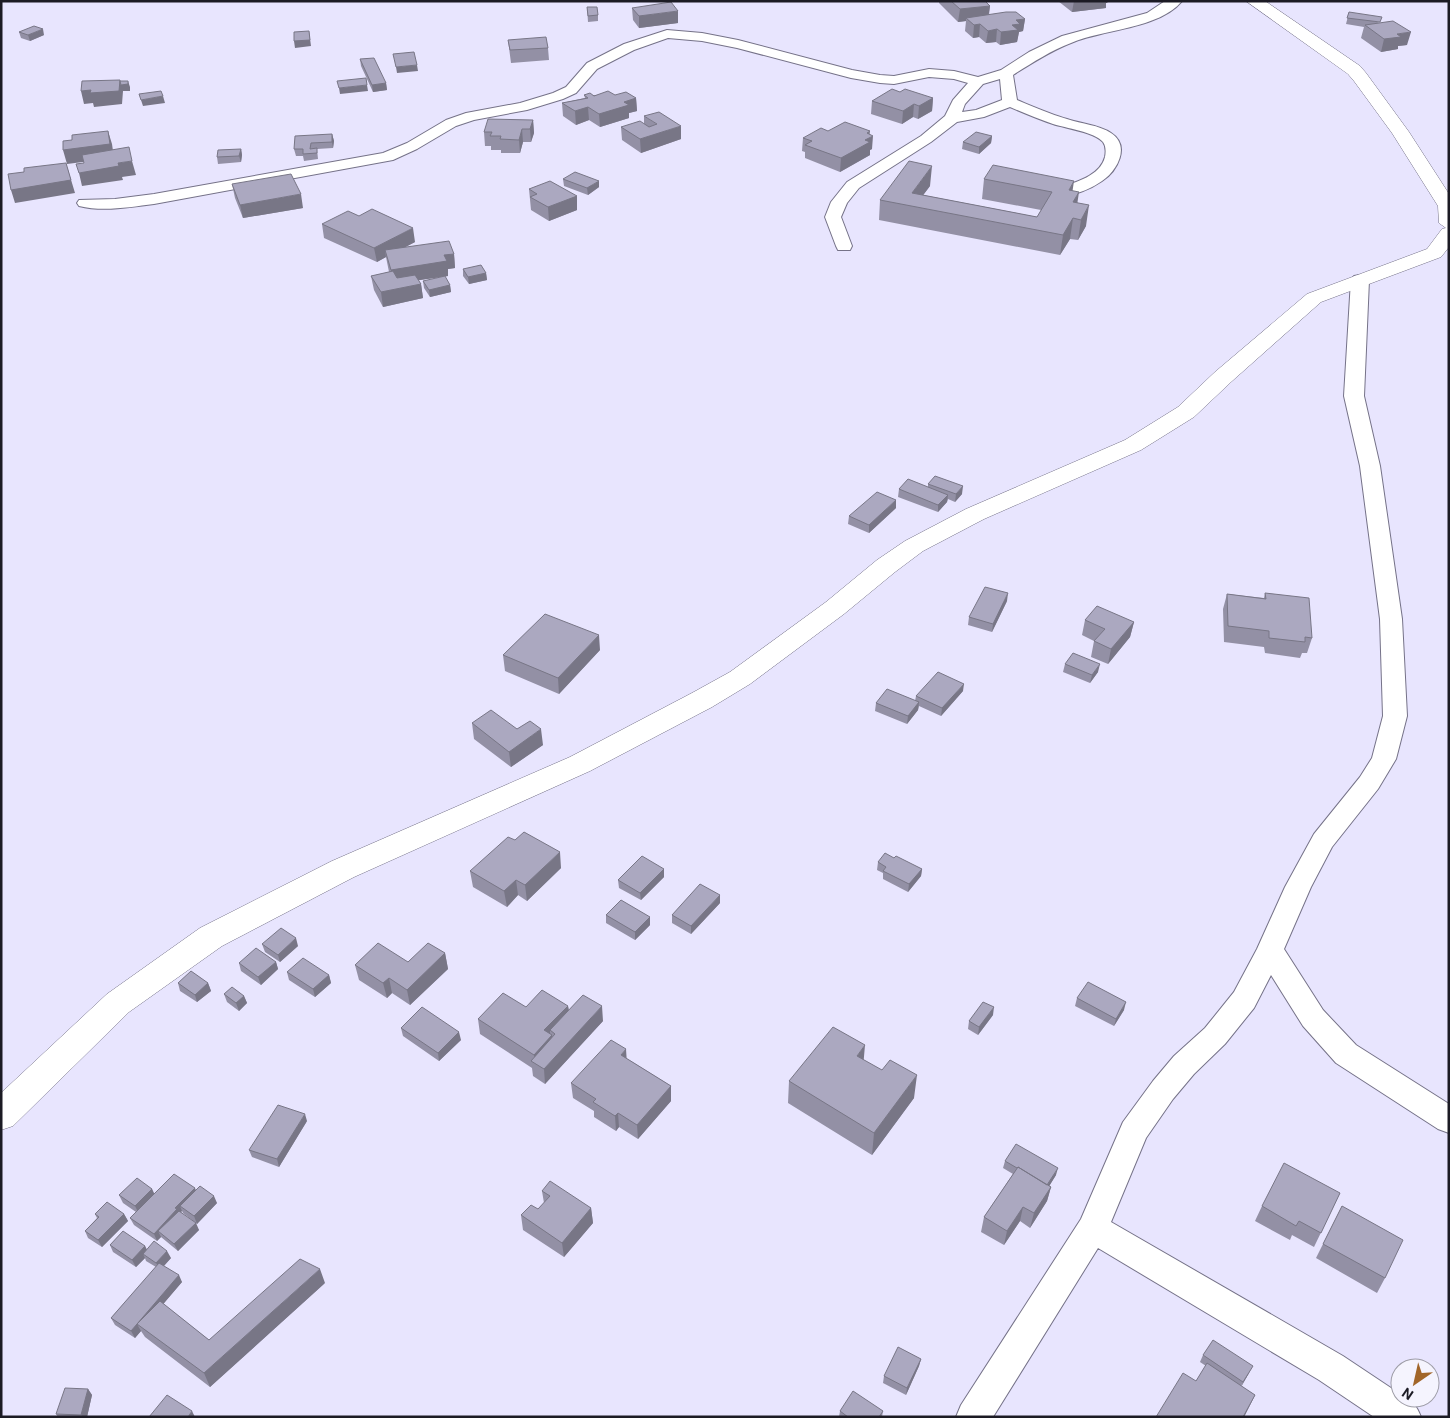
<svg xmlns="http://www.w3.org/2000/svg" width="1450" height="1418" font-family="Roboto,sans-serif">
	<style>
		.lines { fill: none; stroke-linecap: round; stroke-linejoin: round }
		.street-casing { stroke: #757288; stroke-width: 2 }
		.secondary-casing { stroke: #757288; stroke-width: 1 }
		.street { fill: #fff; fill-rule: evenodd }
		.secondary { fill: #fff; fill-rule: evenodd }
		.wall { fill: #9390a5 }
		.shaded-wall { fill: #787686 }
		.building { fill: #aba8c0; stroke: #787686 }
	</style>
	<rect width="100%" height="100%" fill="#e8e5fe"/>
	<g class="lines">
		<g class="street-casing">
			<path id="street" d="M1165,1H1182C1159,29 1103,29 1071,43C1050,51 1032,63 1013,75L1017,100C1034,107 1050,114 1067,119C1082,124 1099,125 1111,133C1131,146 1117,171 1102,181C1092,188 1072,198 1059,194L1057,191L1059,188C1076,182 1100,176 1105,157C1106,152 1106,146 1103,142C1095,132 1065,128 1053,124C1038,119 1024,113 1010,107L984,117L957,122L931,142L859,188L847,203L841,217L852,246L850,250H838L836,246L825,217L831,202L847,182L921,136L945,116L953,100L968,83L954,79L929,77L894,84L880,83L851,78L737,48L702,41L668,38L634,50L597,69L576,93L563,99L527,110L474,120L456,126L417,149L393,160L154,204C130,207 103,212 79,206L77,203L79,200L115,199L154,194L383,153L407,143L446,120L466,113L520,103L553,93L566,87L587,63L624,44L667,30L702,33L738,40L852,70L880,75L894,76L929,69L954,71L978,77L1001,70L1029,52L1062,36L1147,13ZM1000,79L1002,100L976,110L962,112L965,104L983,84Z
				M1360,275L1366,276L1369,280L1364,396L1380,466L1402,619L1407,716L1396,759L1378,789L1332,847L1311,887L1284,949L1323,1010L1356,1045L1449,1104V1133L1438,1129L1336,1063L1303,1026L1271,975L1254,1008L1225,1044L1194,1074L1173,1099L1146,1138L1111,1222L1343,1356L1400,1394V1398C1412,1398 1417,1407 1421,1417H1374L1319,1380L1098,1248L993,1417H956L961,1405L1081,1219L1123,1122L1153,1081L1174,1056L1205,1028L1234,992L1257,949L1285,887L1314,834L1360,777L1372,758L1383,716L1380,619L1360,466L1344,396L1351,280L1354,276Z"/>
		</g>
		<g class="secondary-casing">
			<path id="secondary" d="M1246,1H1265L1360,66L1366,73L1409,132L1449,194V247L1441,257L1321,302L1231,382L1194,417L1141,450L984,519L923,551L895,572L844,614L750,684L712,707L590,771L354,877L222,946L129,1012L13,1126L1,1130V1093L107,994L200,928L332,861L570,757L692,693L730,672L826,602L877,560L905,541L966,509L1125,440L1178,407L1215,372L1307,294L1427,249L1442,229L1446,228L1439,223L1438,206L1392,133L1354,81L1348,74Z"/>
		</g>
		<use href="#street" class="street"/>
		<use href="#secondary" class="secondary"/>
	</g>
	<path class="wall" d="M939,1H985L990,6L989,15L1025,19L1023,31L1019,32L1017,42L1000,45L996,42L986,43L979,37L973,38L965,31L966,21L958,22L939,3Z
		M1058,1H1108L1107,3H1106V8L1072,12Z
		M587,7L598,15V21L588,22Z
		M632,8L678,23L639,28L633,20Z
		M1349,12L1380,23L1407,45L1398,46V49L1381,52L1361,38L1364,27L1346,24Z
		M19,32L44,35L30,41L21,38Z
		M508,40L548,48L549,60L511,63Z
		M360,59L386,83L387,90L373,92L361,66Z
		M900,92L933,98L932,111L918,119L913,117L902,124L871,114L872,101Z
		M584,95H615L636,98L637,111L629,113V118L600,127L589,120L576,125L563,116L562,103L585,98Z
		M644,116L681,139L641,153L622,140L621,127L644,124Z
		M533,120L534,133L531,142H523L520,153H501V150H491V146H485L484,132Z
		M828,131L870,134L872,149L870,150V155L840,172L805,158V152L802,151L803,138Z
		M332,134L334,141L333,148L317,149L318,159L304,161L303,156H296L294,149Z
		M992,136L991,143L979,154L962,149L963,142Z
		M241,149L242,155L241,162L218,164L217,157Z
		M563,179L599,187L588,195L564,186Z
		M984,179L1073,191L1086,226L1078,240L1070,239L1060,255L879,220L880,200L930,186L923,195L1037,217L1041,210L982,199Z
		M232,184L303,208L243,218L235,198Z
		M529,189L577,196V210L549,221L531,210Z
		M322,224L415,242L405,247L454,254L455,268L448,269V276L418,280L421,284L423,298L383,307L374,290L371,276L389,272L386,257L377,262L324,238Z
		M463,269L486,273L487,280L469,284L463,276Z
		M423,281L450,285L451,292L430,297L424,288Z
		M928,484L962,494L955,502L948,499L947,502L938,512L898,497L899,489L928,487Z
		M896,508L869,533L848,524L849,516Z
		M1265,593L1312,638L1307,653H1302L1300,658L1265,653L1264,647L1224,642L1223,609L1227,594L1264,598Z
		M1007,601L992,632L968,625L969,617Z
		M1085,620L1134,622L1130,637L1108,664L1091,657L1094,641L1082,635Z
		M600,650L559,694L505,671L503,655Z
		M1065,664L1098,672L1090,683L1063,672Z
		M963,691L941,716L919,706L918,710L907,724L875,711L876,703L915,701L916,696Z
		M472,723L517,729L543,745L511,767L474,739Z
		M894,858L922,869L921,876L908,892L883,879V873L877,870L878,862Z
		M561,868L527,901L518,895L507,907L473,887L470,871Z
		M664,877L641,900L619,888L618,880Z
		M720,903L691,934L672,923V915Z
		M606,915L650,917V925L635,940L606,923Z
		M262,944L298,946L280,962L265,952Z
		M445,953L448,969L410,1005L392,993L387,998L359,980L355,965L408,962Z
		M276,962L278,969L261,985L241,971L239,963Z
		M287,972L329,975L331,983L315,997L289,980Z
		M178,983H208L211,991L197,1002L180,991Z
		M224,994L244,996L247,1003L239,1011L227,1002Z
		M1077,998L1124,1010L1114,1026L1075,1006Z
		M568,1006L569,1010L603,1021L545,1084L533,1076L532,1068L480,1034L478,1019L526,1007Z
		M993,1015L978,1035L968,1029L969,1021Z
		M401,1028L461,1040L439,1061L403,1036Z
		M626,1058L671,1086V1101L638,1139L619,1127L616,1131L594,1117V1111L573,1098L571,1083Z
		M864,1060L914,1098L872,1155L788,1103L789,1081Z
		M307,1121L279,1167L252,1157L249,1150Z
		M1005,1161L1056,1175L1049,1186L1051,1187L1047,1201L1030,1228L1020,1221L1004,1245L981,1232L984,1217L1013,1174L1003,1168Z
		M152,1189L154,1193L196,1190L217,1203L197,1224L183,1213L182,1211L181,1212L199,1230L178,1251L161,1237L157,1241L134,1225L130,1218L136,1212L123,1203L119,1195Z
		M542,1191L591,1208L593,1223L564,1257L523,1230L521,1215L538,1209L544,1203Z
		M1340,1193L1314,1247L1292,1235L1290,1240L1255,1221L1262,1206Z
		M1342,1206L1385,1278L1377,1293L1316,1258Z
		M95,1214H124L128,1221L102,1247L88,1238L85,1231L97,1218Z
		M110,1245L145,1246L147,1250L171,1258L164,1266L182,1282L163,1304L209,1340L325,1283L210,1387L145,1337L141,1331L135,1338L115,1325L111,1318L156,1267L146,1261L145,1258L136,1267L113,1252Z
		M1203,1355L1249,1373L1241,1386L1255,1395L1244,1417H1156L1196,1381L1206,1366L1200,1362Z
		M921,1359L919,1366L906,1395L883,1383L884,1376Z
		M88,1389L92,1395L87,1417H58L56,1414Z
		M840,1411H883L882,1417H839Z"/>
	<path class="shaded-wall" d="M1074,1H1108L1107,3H1106V8L1072,12Z
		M990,6L988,18H966V21L958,22L960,9Z
		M678,11V23L639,28V16Z
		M1025,19L1023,31L1019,32L1017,42L1000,45L1001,32L1012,25L1016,20Z
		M980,24L979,37L973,38L974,25Z
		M43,29L44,35L30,41L28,35Z
		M997,29L996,42L986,43L988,31Z
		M309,31L311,46L295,48L294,41Z
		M1411,32L1407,45L1398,46V49L1381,52L1384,39L1397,34Z
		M417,65L418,71L397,73L396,67Z
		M120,80L121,85L128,81L130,87V91H123L122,104L94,107L93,103L84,104L81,91Z
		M386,83L387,90L373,92L372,85Z
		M367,85L368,91L340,94L339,88Z
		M163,96L165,103L143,106L141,100Z
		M636,98L637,111L629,113V118L600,127L599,114L624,102Z
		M933,98L932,111L918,119L919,106Z
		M914,104L913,117L902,124L903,111Z
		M588,107L589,120L576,125L575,111Z
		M533,120L534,133L531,142L530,129Z
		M681,126V139L641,153L640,139Z
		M522,129L523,142L520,153L519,140Z
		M108,131L112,144L114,158L67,164L63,150Z
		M870,131L869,138L873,136L872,149L870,150V155L840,172L841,158L867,133Z
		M332,134L334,141L333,148L332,142Z
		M992,136L991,143L979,154V147Z
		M241,149L242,155L241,162L239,156Z
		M132,161L136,175L122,177L123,180L82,186L79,173L118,163Z
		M66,163L75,193L15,203L11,190Z
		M932,166L930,186L915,206L912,193Z
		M599,181V187L588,195L587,188Z
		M1074,181L1071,201L1069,190Z
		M1079,192L1076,212L1073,202Z
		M301,194L303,208L243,218L240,205Z
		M577,196V210L549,221L548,207Z
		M1089,205L1086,226L1078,240L1081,220Z
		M1073,218L1070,239L1060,255L1063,235Z
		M413,228L415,242L387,257L385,250L386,257L377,262L374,248Z
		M454,254L455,268L448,269V276L393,284L391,270L444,255Z
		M486,273L487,280L469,284L468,277Z
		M421,284L423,298L383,307L381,292Z
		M450,285L451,292L430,297L429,290Z
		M963,486L962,494L955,502L956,494Z
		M948,495L947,502L938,512V505Z
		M896,500V508L869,533V525Z
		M1008,593L1007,601L992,632L993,624Z
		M1134,622L1130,637L1108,664L1111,649Z
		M599,635L600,650L559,694L558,678Z
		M1100,664L1098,672L1090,683L1092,675Z
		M964,684L963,691L941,716L942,708Z
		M919,702L918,710L907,724L908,716Z
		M541,729L543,745L511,767L509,752Z
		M560,852L561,868L527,901L525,885Z
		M664,869V877L641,900L640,893Z
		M922,869L921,876L908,892L909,884Z
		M516,880L518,895L507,907L504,891Z
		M720,895V903L691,934V926Z
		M650,917V925L635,940V932Z
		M296,938L298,946L280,962L278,955Z
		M445,953L448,969L410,1005L407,990Z
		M276,962L278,969L261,985L258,977Z
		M329,975L331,983L315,997L313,989Z
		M389,978L392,993L387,998L383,983Z
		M208,983L211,991L197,1002L195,995Z
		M244,996L247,1003L239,1011L236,1003Z
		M1126,1002L1124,1010L1114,1026L1116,1019Z
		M568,1006L570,1021L555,1034L550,1030V1037L552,1035L554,1050L535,1063L534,1055L544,1030Z
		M602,1006L603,1021L545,1084L544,1069Z
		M994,1007L993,1015L978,1035L979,1027Z
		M459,1032L461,1040L439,1061L438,1053Z
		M865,1045L863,1068L857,1056Z
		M626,1049L627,1064L621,1055Z
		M917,1075L914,1098L872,1155L874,1133Z
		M671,1086V1101L638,1139L637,1125Z
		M618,1113L619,1127L616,1131L615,1116Z
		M305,1114L307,1121L279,1167L277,1159Z
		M1058,1168L1056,1175L1045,1193L1047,1186Z
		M1051,1187L1047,1201L1030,1228L1034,1213Z
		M195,1188L198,1195L180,1206L182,1211L158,1231L161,1237L157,1241L154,1234L175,1208Z
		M152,1189L155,1196L139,1214L135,1206Z
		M214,1196L217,1203L197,1224L194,1216Z
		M1023,1207L1020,1221L1004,1245L1007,1231Z
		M591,1208L593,1223L564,1257L562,1243Z
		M124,1214L128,1221L102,1247L98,1240Z
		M196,1223L199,1230L178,1251L174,1244Z
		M145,1246L149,1254H143L145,1258L136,1267L132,1260Z
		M167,1251L171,1258L160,1270L156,1263Z
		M320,1269L325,1283L210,1387L204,1373Z
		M179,1275L182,1282L143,1328L137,1324Z
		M137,1324L141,1331L135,1338L131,1331Z
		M921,1359L919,1366L906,1395L907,1388Z
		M1253,1366L1249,1373L1240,1389L1243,1382Z
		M88,1389L92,1395L87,1417H83L81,1415Z
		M1255,1395L1244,1417H1243Z
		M192,1411L195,1417H188Z"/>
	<path class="building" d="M951,1H985L990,6L960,9Z
		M671,2L678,11L639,16L632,8Z
		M587,7H597L598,15L588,16Z
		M1006,12H1016L1025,19L1016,20L1020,24L1012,25L1018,30L1001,32L997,29L988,31L980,24L974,25L966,18Z
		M1349,12L1382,17L1380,22L1347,18Z
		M1393,21L1411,32L1397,34L1401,37L1384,39L1365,25Z
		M34,26L43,29L28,35L19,32Z
		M309,31L310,40L294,41V32Z
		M546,37L548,48L510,50L508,40Z
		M414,52L417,65L396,67L393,54Z
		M374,58L386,83L372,85L360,59Z
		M366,78L367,85L339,88L337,81Z
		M120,80L119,91L90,93L91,90L81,91L82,81Z
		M120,81H128V84L121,85Z
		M892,89L900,92L905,89L933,98L919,106L914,104L903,111L872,101Z
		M161,91L163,96L141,100L139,94Z
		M608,91L615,95L626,92L636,98L624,102L629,105L599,114L588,107L575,111L562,103L588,98L584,95L590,93L594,96Z
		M659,112L681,126L640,139L621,127L640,121L649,127L657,124L644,116Z
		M488,119L533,120L530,129H522L519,140L500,139L501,136H490L492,132H484Z
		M845,122L870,131L867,133L873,136L865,140L870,142L841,158L805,145L812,141L803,138L821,128L828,131Z
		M108,131L110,144L63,150V141L72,140V135Z
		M976,132L992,136L979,147L963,142Z
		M332,134V142L311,143L310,149L317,148V153L303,154V149H294L295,136Z
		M129,147L132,161L118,163L119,166L79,173L76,164L84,163L82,155Z
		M241,149L239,156L217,157L218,150Z
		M909,161L932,166L912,193L1037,217L1052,192L984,179L993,165L1074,181L1069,190L1079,192L1073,202L1089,205L1081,220L1073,218L1063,235L880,200Z
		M66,163L71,180L11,190L8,174L24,172V168Z
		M575,172L599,181L587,188L563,179Z
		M291,174L301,194L240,205L232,184Z
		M550,181L577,196L548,207L530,197L537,194L529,189Z
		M372,209L413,228L374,248L322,224L348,211L359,216Z
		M449,241L454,254L444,255L447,261L391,270L385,250Z
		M481,265L486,273L468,277L463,269Z
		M393,271L397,278L415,275L421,284L381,292L371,276Z
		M445,276L450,285L429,290L423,281Z
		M935,476L963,486L956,494L928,484Z
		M908,479L948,495L938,505L899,489Z
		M877,492L896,500L869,525L849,516Z
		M985,587L1008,593L993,624L969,617Z
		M1265,593L1309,598L1312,638L1305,637V642L1269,638V631L1228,626L1227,594L1266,599Z
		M1097,606L1134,622L1111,649L1094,641L1105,629L1085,620Z
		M545,614L599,635L558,678L503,655Z
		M1073,653L1100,664L1092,675L1065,664Z
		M938,672L964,684L942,708L916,696Z
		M887,689L919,702L908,716L876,703Z
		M491,710L517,729L530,721L541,729L509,752L472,723Z
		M524,832L560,852L525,885L516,880L504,891L470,871L508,837L515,840Z
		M885,853L894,858L896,856L922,869L909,884L883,871L886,867L878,862Z
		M642,856L664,869L640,893L618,880Z
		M700,884L720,895L691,926L672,915Z
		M621,900L650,917L635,932L606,915Z
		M281,928L296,938L278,955L262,944Z
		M378,943L408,962L428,943L445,953L407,990L389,978L383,983L355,965Z
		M256,948L276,962L258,977L239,963Z
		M303,958L329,975L313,989L287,972Z
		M191,971L208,983L195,995L178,983Z
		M1088,982L1126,1002L1116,1019L1077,998Z
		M232,987L244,996L236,1003L224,994Z
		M542,990L568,1006L544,1030L552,1035L534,1055L478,1019L503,993L526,1007Z
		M583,995L602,1006L544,1069L531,1061L555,1034L550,1030Z
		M983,1002L994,1007L979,1027L969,1021Z
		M422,1007L459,1032L438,1053L401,1028Z
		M833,1027L865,1045L857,1056L882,1070L890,1060L917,1075L874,1133L789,1081Z
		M611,1040L626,1049L621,1055L671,1086L637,1125L618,1113L615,1116L593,1102L596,1099L571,1083Z
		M278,1105L305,1114L277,1159L249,1150Z
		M1016,1144L1058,1168L1047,1185L1018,1167L1017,1168L1005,1161Z
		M1284,1163L1340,1193L1321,1233L1299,1221L1296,1226L1262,1206Z
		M1018,1167L1051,1187L1034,1213L1023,1207L1007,1231L984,1217Z
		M174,1174L195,1188L175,1208L177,1209L154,1234L130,1218Z
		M137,1178L152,1189L135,1206L119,1195Z
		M550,1181L591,1208L562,1243L521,1215L531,1205L538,1209L550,1196L542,1191Z
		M200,1186L214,1196L194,1216L180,1206Z
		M107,1202L124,1214L98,1240L85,1231L99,1217L95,1214Z
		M1342,1206L1403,1240L1385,1278L1323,1244Z
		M179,1211L196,1223L174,1244L158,1231Z
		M123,1231L145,1246L132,1260L110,1245Z
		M154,1241L167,1251L156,1263L143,1254Z
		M300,1259L320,1269L204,1373L137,1324L160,1301L209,1340Z
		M159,1263L179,1275L131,1331L111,1318Z
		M1213,1340L1253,1366L1243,1382L1203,1355Z
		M898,1347L921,1359L907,1388L884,1376Z
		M1207,1363L1255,1395L1243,1417H1156L1183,1373L1196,1381Z
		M65,1388L88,1389L81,1415L56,1414Z
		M853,1391L883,1411L879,1417H848L840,1411Z
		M167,1395L192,1411L188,1417H149Z"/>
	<rect width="1450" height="1418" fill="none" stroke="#1c1b24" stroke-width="5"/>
	<g transform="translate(1415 1383) rotate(214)"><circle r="24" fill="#f5f4fe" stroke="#9e9da7"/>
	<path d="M0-4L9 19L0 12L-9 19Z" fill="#a26629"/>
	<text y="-8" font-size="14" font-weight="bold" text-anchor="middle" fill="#1c1b24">N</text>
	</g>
</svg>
